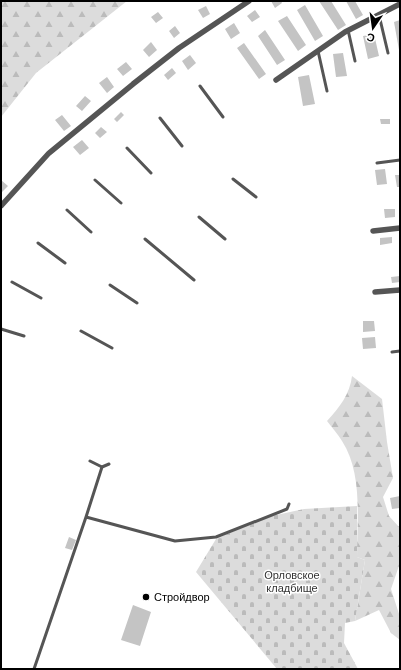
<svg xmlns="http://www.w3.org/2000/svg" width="401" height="670" font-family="Helvetica,sans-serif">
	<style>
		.forest { fill: url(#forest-firs) }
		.cemetery { fill: url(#cemetery-stones) }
		.building { fill: #c4c4c4 }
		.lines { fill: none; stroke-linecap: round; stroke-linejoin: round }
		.lane { stroke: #555; stroke-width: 3 }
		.street { stroke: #555; stroke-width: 5.5 }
		.poi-dot { fill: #000; stroke: #fff; stroke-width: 1.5 }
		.labels { text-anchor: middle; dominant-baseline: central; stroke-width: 3; stroke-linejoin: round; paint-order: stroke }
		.park-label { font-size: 11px; fill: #333; stroke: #fff }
		.poi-label { font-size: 11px; fill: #000; stroke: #fff; text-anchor: start }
	</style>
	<defs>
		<pattern id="forest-firs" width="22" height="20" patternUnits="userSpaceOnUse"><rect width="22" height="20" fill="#dcdcdc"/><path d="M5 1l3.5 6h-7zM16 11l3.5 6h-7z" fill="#bbb"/></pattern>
		<pattern id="cemetery-stones" width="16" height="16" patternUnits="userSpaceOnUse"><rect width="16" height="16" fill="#dcdcdc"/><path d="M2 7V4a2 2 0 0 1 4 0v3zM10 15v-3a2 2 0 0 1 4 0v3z" fill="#bbb"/></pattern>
	</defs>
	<rect width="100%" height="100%" fill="#fff"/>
	<path class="forest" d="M1,1H127L36,73L1,117Z
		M352,376L382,399L387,442L393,478L383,497L389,516L400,528V563L391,589L400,617V640L391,633L379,610L355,621L365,560L357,557C357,521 363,473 342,441C338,434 332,428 327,421C339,408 350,394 352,376Z"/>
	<path class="cemetery" d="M357,506V557L365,560L355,621L345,623L344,643L358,669H277L196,572L216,539L267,517L304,509Z"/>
	<path class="building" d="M271,1H281L282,3L275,8Z
		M319,1H331L346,25L338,30Z
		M346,1H355L363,15L356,19Z
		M305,5L323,36L315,41L297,10Z
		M206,6L210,14L203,18L198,10Z
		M255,10L260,17L252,22L247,16Z
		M158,12L163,18L156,23L151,17Z
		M287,16L306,45L298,51L278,21Z
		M400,20V50H399L394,22Z
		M234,23L240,33L231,39L225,29Z
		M175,26L180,33L174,38L169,31Z
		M265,30L285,60L277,65L258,36Z
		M374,34L379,56L368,59L363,36Z
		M151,42L157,50L149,57L143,50Z
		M244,43L266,74L259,79L237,48Z
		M343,53L347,76L336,77L333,54Z
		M190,55L196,63L188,70L182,61Z
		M126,62L132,69L123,76L117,69Z
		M172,68L176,73L168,80L164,75Z
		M309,75L315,104L303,106L298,77Z
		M107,77L114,87L107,93L99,83Z
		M85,96L91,101L82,111L76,106Z
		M121,112L124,115L117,122L114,119Z
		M62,115L71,126L64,131L55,120Z
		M380,119H390V124H381Z
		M101,127L107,132L100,138L95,133Z
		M82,140L89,148L80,155L73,147Z
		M385,169L387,184L377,185L375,170Z
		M395,175H400V187H397Z
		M1,180L8,186L1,193Z
		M384,209H395V217L385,218Z
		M392,237V243L380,245V238Z
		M400,276V282L392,283L391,277Z
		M363,321H374L375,331L363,332Z
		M375,337L376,348L363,349L362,338Z
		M400,496V508L392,509L390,498Z
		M69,537L76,540L72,550L65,548Z
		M133,605L151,612L140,646L121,640Z"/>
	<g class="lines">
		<path class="lane" d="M379,15L388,53
			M348,30L355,61
			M318,51L327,91
			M200,86L223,117
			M160,118L182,146
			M127,148L151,173
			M377,163L400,160
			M233,179L256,197
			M95,180L121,203
			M67,210L91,232
			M199,217L225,239
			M145,239L194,280
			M38,243L65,263
			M12,282L41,298
			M110,285L137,303
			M1,329L24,336
			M81,331L112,348
			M392,352L400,351
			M90,461L102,467L109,464
			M86,517L102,467
			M34,669L86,517L175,541L216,537L287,509L289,504"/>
		<path class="street" d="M276,80L345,32L400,4
			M1,206L49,153L133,84L179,48L249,1
			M373,231L400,228
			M375,292L400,290"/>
	</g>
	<circle class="poi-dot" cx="146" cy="597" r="4"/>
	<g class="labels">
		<g class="park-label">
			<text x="292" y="575">Орловское<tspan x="292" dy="13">кладбище</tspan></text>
		</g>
		<g class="poi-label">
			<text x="154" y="597">Стройдвор</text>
		</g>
	</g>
	<rect width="401" height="670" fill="none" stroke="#000000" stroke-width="4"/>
	<g transform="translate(373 28) rotate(193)" stroke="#ffffff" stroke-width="3" paint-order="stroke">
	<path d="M0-3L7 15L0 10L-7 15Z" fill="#000000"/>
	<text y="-6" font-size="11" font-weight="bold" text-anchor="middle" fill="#000000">С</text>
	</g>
</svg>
